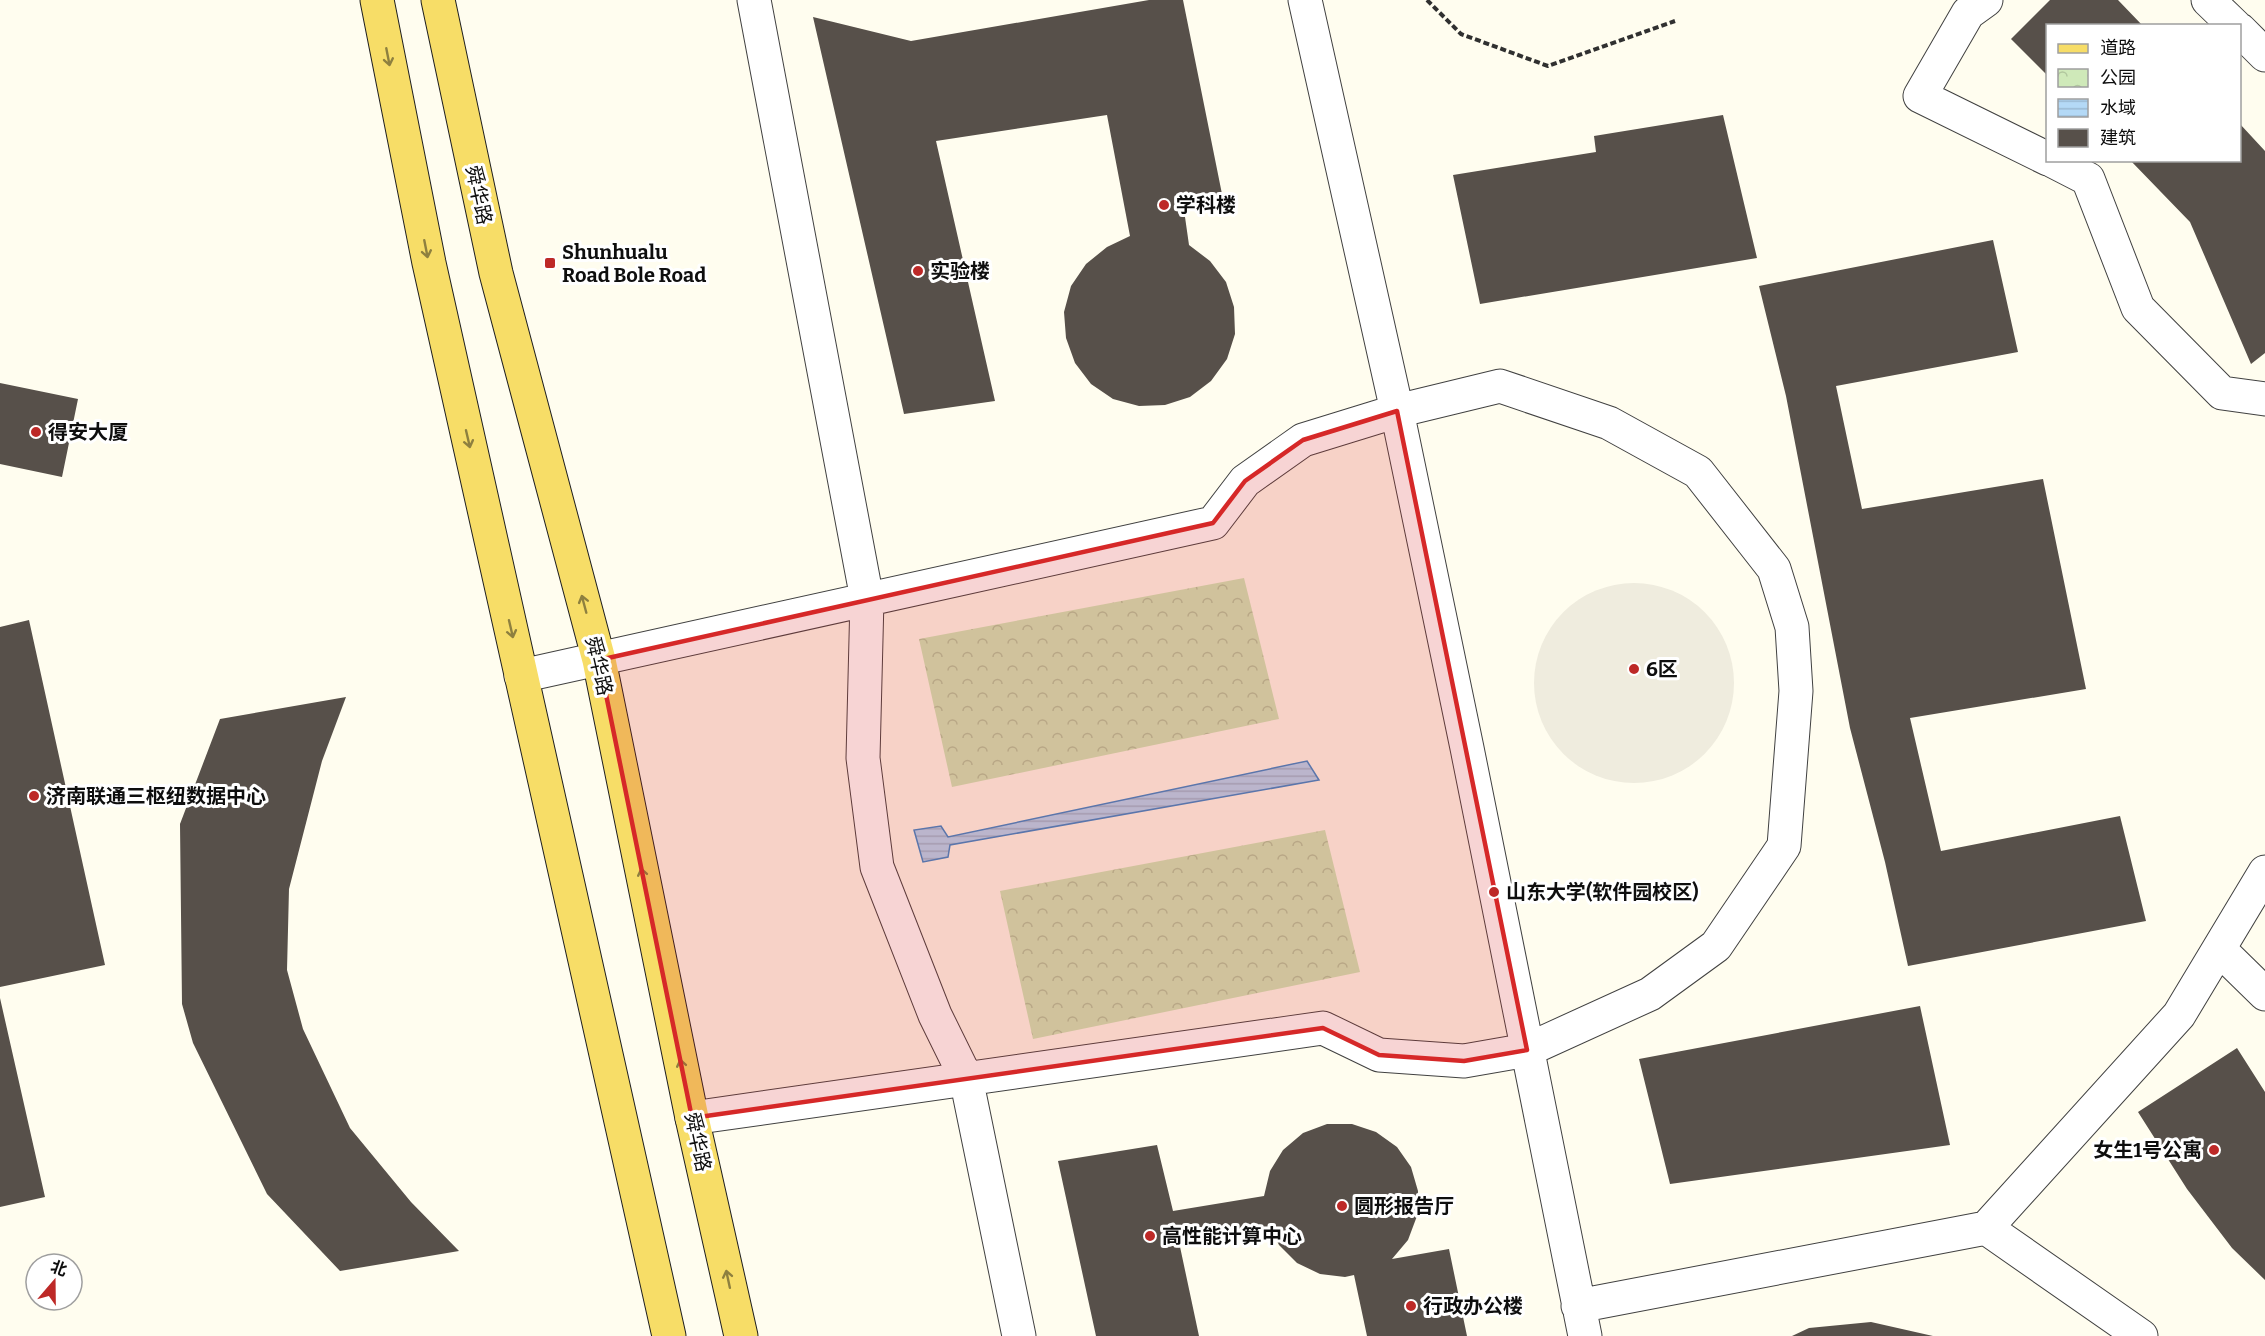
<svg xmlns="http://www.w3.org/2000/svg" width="2265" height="1336" font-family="Bitter,'Noto Sans SC',serif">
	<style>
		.park { fill: url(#park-crowns) }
		.plaza { fill: #efecde }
		.water { fill: url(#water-rules); stroke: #3c89cc; stroke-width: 1.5 }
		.building { fill: #57504a }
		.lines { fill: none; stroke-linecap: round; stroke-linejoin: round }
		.minor-casing { stroke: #414141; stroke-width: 35 }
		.major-casing { stroke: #1f1f1f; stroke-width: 35 }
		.path { stroke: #303030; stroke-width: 4; stroke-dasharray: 6 3; stroke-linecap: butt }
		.minor { stroke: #fff; stroke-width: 33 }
		.major { stroke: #f7dd67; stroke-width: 33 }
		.oneway { stroke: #8e803f }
		.marked { fill: #d62828; fill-opacity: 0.2; stroke: #d62828; stroke-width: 4.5; stroke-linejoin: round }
		.poi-dot { fill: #bd2927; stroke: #fff; stroke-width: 2 }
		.labels { text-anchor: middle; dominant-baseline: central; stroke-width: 6; stroke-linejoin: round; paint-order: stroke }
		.street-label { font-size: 20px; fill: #0e0e0e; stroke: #fff }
		.poi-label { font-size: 20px; font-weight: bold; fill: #0e0e0e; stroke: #fff; text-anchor: start }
	</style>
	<defs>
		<pattern id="park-crowns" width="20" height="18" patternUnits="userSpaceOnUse" patternTransform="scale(1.5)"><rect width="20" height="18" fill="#cfe9b9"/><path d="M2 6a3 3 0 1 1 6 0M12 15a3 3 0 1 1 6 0" fill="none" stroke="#b1c79e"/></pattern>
		<pattern id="water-rules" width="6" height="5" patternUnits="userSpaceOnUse" patternTransform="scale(1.5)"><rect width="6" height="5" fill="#b4d9f6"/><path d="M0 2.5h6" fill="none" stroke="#9ab9d2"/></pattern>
	</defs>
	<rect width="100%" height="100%" fill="#fffdef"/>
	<path class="park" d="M1244,578L1279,719L952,787L919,639Z
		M1325,830L1360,972L1033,1039L1000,891Z"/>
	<path class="plaza" d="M1534 683a100 100 0 1 1 200 0a100 100 0 1 1-200 0Z"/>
	<path class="water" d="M1307,761L1319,780L950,845L948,857L923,862L914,830L941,826L948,837Z"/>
	<path class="building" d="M1149,0H1183L1223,199L1184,210L1189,245L1210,261L1226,282L1234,307L1235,334L1227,359L1211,381L1190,397L1165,405L1139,406L1113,399L1091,384L1075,363L1066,338L1064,312L1071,286L1086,264L1107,247L1130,236L1107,115L936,141L995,401L904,414L813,17L911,41Z
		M2050,0H2118L2143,26H2048V76L2011,39Z
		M1723,115L1757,258L1480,304L1453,175L1596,152L1594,136Z
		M2240,124L2265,151V353L2251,364L2190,222L2130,160H2240Z
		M1993,240L2018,352L1836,386L1862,509L2043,479L2086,689L1910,718L1941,851L2120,816L2146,921L1908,966L1885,862L1850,728L1786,396L1759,286Z
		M0,383L78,399L62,477L0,464Z
		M29,620L105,965L0,987V627Z
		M346,697L322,761L289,889L287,970L303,1029L350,1128L411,1202L459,1251L340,1271L267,1194L193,1043L182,1004L180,824L220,719Z
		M0,998L45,1197L0,1207Z
		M1920,1006L1950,1145L1670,1184L1639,1059Z
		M2237,1048L2265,1092V1280L2232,1248L2187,1189L2138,1112Z
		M1327,1124H1352L1376,1132L1397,1147L1411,1167L1418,1191L1417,1216L1408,1240L1392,1259L1449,1249L1467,1336H1367L1354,1275L1345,1277L1320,1274L1297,1263L1279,1245L1271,1229L1179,1242L1199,1336H1096L1058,1161L1157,1145L1173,1211L1264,1196L1270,1171L1283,1150L1303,1133Z
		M1871,1322L1933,1336H1792L1809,1328Z"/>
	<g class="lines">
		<g class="minor-casing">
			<path id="minor" d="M754,0L867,599L863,758L877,867L935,1015L966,1078L1019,1336
				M1305,0L1397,411L1467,748L1585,1336
				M1986,0L1968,13L1920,96L2048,159
				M2208,0L2235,26
				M2240,30L2265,55
				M2051,160L2088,179L2138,308L2222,393L2265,399
				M521,676L1213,523L1245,481L1303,440L1397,411L1500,386L1609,423L1698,472L1774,569L1792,627L1796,691L1784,846L1716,946L1650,994L1527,1050L1464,1061L1379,1055L1323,1028L692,1118
				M2219,949L2265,994
				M1986,1228L2141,1336
				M1578,1306L1986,1228L2179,1015L2265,872"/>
		</g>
		<g class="major-casing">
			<path id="major" d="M377,0L429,263L669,1336
				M438,0L496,273L599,660L692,1118L741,1336"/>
		</g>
		<path class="path" d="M1427,0L1461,34L1548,66L1675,21"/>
		<use href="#minor" class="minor"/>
		<use href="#major" class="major"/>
	</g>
	<defs><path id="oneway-shaft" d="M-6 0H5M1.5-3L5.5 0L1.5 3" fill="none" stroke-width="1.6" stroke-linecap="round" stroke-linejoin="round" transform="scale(1.5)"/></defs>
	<g class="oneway">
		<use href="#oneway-shaft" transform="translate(388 57) rotate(79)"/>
		<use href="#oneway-shaft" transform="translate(426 249) rotate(79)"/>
		<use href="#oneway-shaft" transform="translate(468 439) rotate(77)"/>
		<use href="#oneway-shaft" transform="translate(584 604) rotate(-105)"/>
		<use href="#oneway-shaft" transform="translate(511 629) rotate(77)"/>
		<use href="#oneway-shaft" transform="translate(643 877) rotate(-102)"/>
		<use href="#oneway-shaft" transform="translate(682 1068) rotate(-102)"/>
		<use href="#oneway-shaft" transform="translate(728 1279) rotate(-102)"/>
	</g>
	<path class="marked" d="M1397,411L1527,1050L1464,1061L1379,1055L1323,1028L692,1118L599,660L1213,523L1245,481L1303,440Z"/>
	<g class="poi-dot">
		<circle cx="1164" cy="205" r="6"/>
		<rect x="544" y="257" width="12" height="12" rx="3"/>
		<circle cx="918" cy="271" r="6"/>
		<circle cx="36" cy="432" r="6"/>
		<circle cx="1634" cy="669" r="6"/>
		<circle cx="34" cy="796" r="6"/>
		<circle cx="1494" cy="892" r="6"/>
		<circle cx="2214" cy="1150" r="6"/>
		<circle cx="1342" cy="1206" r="6"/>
		<circle cx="1150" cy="1236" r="6"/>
		<circle cx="1411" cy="1306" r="6"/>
	</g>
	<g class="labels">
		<g class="street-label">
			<text transform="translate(479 195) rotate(78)">舜华路</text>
			<text transform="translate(599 666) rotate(77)">舜华路</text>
			<text transform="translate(698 1142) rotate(78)">舜华路</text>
		</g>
		<g class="poi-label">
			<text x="1176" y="205">学科楼</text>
			<text x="562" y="252">Shunhualu<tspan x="562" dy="23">Road Bole Road</tspan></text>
			<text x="930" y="271">实验楼</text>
			<text x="48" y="432">得安大厦</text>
			<text x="1646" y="669">6区</text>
			<text x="46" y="796">济南联通三枢纽数据中心</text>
			<text x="1506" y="892">山东大学(软件园校区)</text>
			<text x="2202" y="1150" text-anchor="end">女生1号公寓</text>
			<text x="1354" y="1206">圆形报告厅</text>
			<text x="1162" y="1236">高性能计算中心</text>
			<text x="1423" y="1306">行政办公楼</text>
		</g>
	</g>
	<rect x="2046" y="24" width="195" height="138" fill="#ffffff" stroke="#9f9f9f" stroke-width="1.5"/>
	<rect x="2058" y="44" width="30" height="9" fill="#f7dd67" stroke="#9f9f9f" stroke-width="1.5"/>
	<text x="2100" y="54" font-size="18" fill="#0e0e0e">道路</text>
	<rect x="2058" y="69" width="30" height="18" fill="url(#park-crowns)" stroke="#9f9f9f" stroke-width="1.5"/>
	<text x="2100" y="84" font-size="18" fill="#0e0e0e">公园</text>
	<rect x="2058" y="99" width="30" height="18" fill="url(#water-rules)" stroke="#9f9f9f" stroke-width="1.5"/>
	<text x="2100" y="114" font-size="18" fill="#0e0e0e">水域</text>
	<rect x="2058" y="129" width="30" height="18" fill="#57504a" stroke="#9f9f9f" stroke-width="1.5"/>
	<text x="2100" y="144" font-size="18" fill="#0e0e0e">建筑</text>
	<g transform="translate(54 1282) rotate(20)"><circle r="28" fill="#ffffff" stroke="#9f9f9f" stroke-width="1.5"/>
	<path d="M0-4.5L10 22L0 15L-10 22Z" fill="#bd2927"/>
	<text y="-9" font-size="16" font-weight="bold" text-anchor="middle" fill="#0e0e0e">北</text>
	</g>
</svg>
